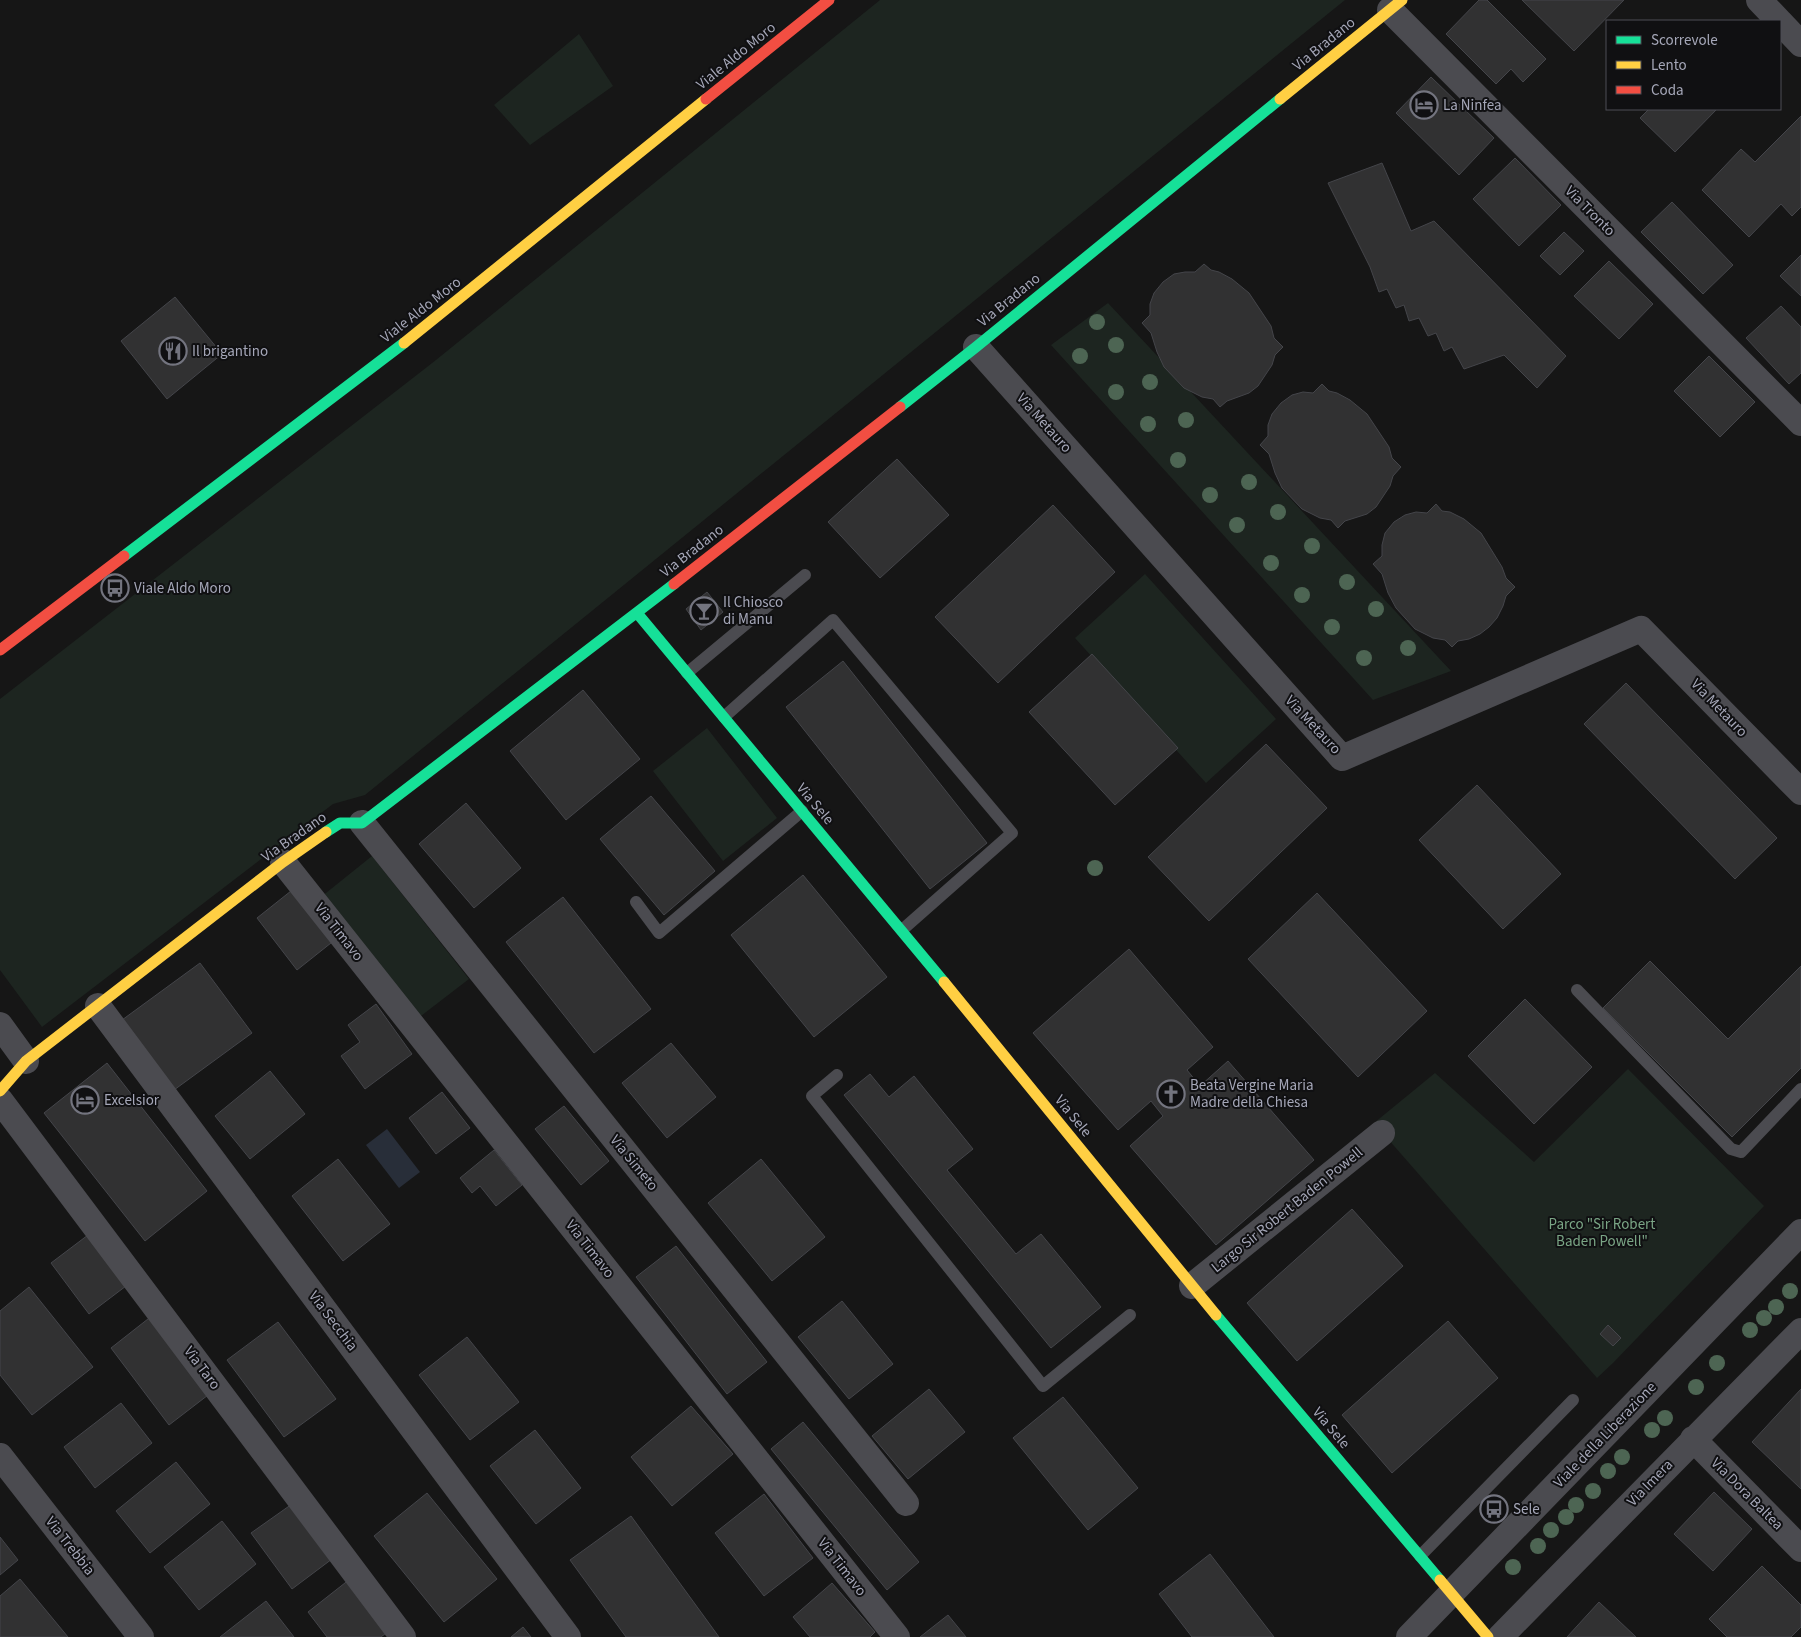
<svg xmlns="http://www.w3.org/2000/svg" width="1801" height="1637" font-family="'Source Sans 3',sans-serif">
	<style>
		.green { fill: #1d2520 }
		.water { fill: #282e39 }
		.building { fill: #313132; stroke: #44454a }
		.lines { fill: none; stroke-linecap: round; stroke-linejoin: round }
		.lane { stroke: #4b4b50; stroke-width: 12 }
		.street { stroke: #4b4b50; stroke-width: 26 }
		.fast { stroke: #16e098; stroke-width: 11 }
		.slow { stroke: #ffcf43; stroke-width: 11 }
		.jam { stroke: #f24e42; stroke-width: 11 }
		.tree { fill: #4d6553 }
		.labels { text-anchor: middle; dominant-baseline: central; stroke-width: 4; stroke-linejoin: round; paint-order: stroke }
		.street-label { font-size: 15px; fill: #a5a7b8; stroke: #101012 }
		.poi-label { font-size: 15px; fill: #a5a7b8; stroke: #101012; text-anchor: start }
		.park-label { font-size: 15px; fill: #7aa585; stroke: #101012 }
	</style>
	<rect width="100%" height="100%" fill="#161616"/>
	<path class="green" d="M880,0H1345L365,795L333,804L42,1027L0,970V699L436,360Z
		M579,34L613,86L530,145L494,105Z
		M1108,303L1451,671L1373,700L1051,345Z
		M1145,574L1276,719L1206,783L1075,638Z
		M707,728L777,818L723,861L653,771Z
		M372,856L469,979L417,1019L321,897Z
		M1628,1069L1764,1206L1613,1363L1597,1378L1374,1123L1435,1073L1534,1162Z"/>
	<path class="water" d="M387,1129L420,1172L399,1188L366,1145Z"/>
	<path class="building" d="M1479,0H1487L1546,59L1523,82L1511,69L1496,84L1446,34Z
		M1522,0H1624L1574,51Z
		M1431,77L1494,138L1459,175L1396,113Z
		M1649,109H1717L1675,152L1640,118Z
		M1801,116V207L1792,216L1781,204L1749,237L1702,190L1741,149L1755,162Z
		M1515,158L1561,205L1519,246L1473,199Z
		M1382,163L1411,231L1434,221L1566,356L1537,388L1504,355L1464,369L1452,347L1444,351L1436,333L1428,336L1419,318L1409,321L1404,305L1396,308L1387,289L1379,292L1370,267L1328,183Z
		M1672,202L1733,265L1703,294L1641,232Z
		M1564,232L1584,251L1560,275L1540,256Z
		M1801,255V296L1780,276Z
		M1609,261L1653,304L1619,339L1574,296Z
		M1204,264L1211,270L1219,272L1232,279L1249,293L1271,326L1274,338L1283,347L1275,355L1272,365L1258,386L1249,393L1227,401L1220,407L1213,399L1202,397L1184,388L1164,367L1157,352L1151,333L1142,323L1150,315V304L1154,293L1163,282L1174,274L1185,272H1195Z
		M175,297L222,354L167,399L121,341Z
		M1781,306L1801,327V373L1789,384L1746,338Z
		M1709,356L1755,402L1720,437L1674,391Z
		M1322,384L1329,391L1337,393L1350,400L1367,414L1389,447L1392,458L1401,467L1393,476L1390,486L1376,507L1367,514L1345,521L1338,528L1331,520L1320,518L1302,509L1282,488L1275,473L1269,454L1260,445L1268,436V425L1272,414L1281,403L1292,395L1303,392L1313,393Z
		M897,459L949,515L880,578L828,522Z
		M1436,504L1442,511L1450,512L1464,519L1481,533L1502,567L1506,578L1515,587L1506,596L1503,606L1497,618L1489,627L1480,634L1469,639L1458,641L1452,647L1445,640L1433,638L1415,629L1396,608L1388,593L1382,574L1373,564L1382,556V545L1385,533L1394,522L1405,515L1416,512L1427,513Z
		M1053,505L1115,572L998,683L935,617Z
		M707,592L723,612L701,630L686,609Z
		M1092,654L1178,748L1115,805L1029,712Z
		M843,661L987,843L930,889L786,707Z
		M1626,683L1777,838L1735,879L1584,724Z
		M583,690L640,759L566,820L510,751Z
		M1266,744L1327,808L1209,921L1148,857Z
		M1477,785L1561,874L1503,929L1419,840Z
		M651,796L715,871L664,915L600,839Z
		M466,803L521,868L474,908L419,844Z
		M803,875L887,977L814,1037L731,935Z
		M296,887L336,939L297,970L257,918Z
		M1317,893L1427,1011L1358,1077L1248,959Z
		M563,897L651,1009L594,1053L506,942Z
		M1129,949L1213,1047L1187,1070L1200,1086L1228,1061L1314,1160L1216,1245L1130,1146L1163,1116L1151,1101L1118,1130L1033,1033Z
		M1650,961L1728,1039L1801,966V1068L1732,1137L1603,1008Z
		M200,963L252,1033L174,1090L122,1020Z
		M1525,999L1592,1067L1534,1124L1468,1056Z
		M376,1004L412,1054L365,1089L341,1056L360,1042L348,1025Z
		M671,1043L716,1097L667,1138L622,1083Z
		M107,1063L207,1191L145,1241L44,1113Z
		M270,1071L305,1114L250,1159L215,1116Z
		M870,1074L889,1097L914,1076L973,1149L947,1170L1016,1254L1041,1234L1101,1307L1051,1348L844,1095Z
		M442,1092L470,1128L436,1154L409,1118Z
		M564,1106L609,1161L581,1185L535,1129Z
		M494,1150L522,1185L496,1206L480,1186L472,1193L460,1178Z
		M338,1159L390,1224L343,1261L292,1196Z
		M761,1159L825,1237L772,1281L708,1203Z
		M1352,1209L1403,1266L1297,1361L1247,1303Z
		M88,1235L126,1286L89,1314L51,1263Z
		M676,1246L767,1362L727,1394L636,1277Z
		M29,1287L93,1367L32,1415L0,1375V1311Z
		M842,1301L893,1364L849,1399L798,1337Z
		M153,1315L212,1392L169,1425L111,1348Z
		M1448,1321L1498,1378L1392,1473L1342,1415Z
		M278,1322L336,1399L284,1437L227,1360Z
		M1608,1325L1621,1338L1613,1346L1600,1334Z
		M467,1337L519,1402L470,1440L419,1375Z
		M929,1389L965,1432L908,1479L872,1436Z
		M1801,1389V1489L1752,1442Z
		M1063,1397L1138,1488L1088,1530L1013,1438Z
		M121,1403L152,1443L95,1488L64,1447Z
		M691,1406L733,1454L672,1506L631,1457Z
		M803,1422L919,1562L887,1590L771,1449Z
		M535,1430L581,1488L536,1524L490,1466Z
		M176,1462L210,1504L150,1553L116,1511Z
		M1714,1492L1752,1529L1713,1571L1674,1534Z
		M427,1493L497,1579L444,1622L374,1536Z
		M764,1494L813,1558L764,1596L715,1533Z
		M292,1504L332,1559L292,1589L251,1533Z
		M631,1516L719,1637H626L570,1560Z
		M222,1521L256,1564L199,1610L164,1567Z
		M0,1537L18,1560L0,1575Z
		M1210,1554L1274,1637H1192L1159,1594Z
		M1762,1566L1801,1605V1627L1791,1637H1727L1709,1619Z
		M20,1579L68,1637H0V1596Z
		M350,1579L390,1630L381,1637H327L308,1612Z
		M832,1583L875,1632L870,1637H810L793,1617Z
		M266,1601L294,1637H220Z
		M1599,1602L1636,1637H1567Z
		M948,1615L966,1637H920Z
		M523,1627L531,1637H511Z"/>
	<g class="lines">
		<path class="lane" d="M687,673L805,575
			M724,717L833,620L1012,833L902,930
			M636,902L659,933L802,811
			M1577,990L1731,1149L1741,1152L1801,1089
			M837,1075L812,1096L1043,1386L1130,1315
			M1420,1556L1573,1400"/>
		<path class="street" d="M1759,0L1779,21
			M1390,10L1801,423
			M1780,22L1801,44
			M976,347L1342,758L1641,629L1801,792
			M362,823L906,1503
			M283,862L897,1637
			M98,1006L568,1637
			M0,1025L26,1061
			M0,1100L403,1637
			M1192,1286L1382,1133
			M1693,1439L1801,1549
			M0,1456L141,1637
			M1409,1637L1801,1232
			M1500,1637L1801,1331"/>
		<path class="fast" d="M900,407L976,347L1280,99
			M124,556L404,343
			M637,613L944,982
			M326,832L340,823H362L674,584
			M1216,1315L1440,1580"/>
		<path class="slow" d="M1280,99L1402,0
			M404,343L706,99
			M944,982L1216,1315
			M0,1091L26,1061L283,862L326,832
			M1440,1580L1488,1637"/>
		<path class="jam" d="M706,99L829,0
			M674,584L900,407
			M0,650L124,556"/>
	</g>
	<g class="tree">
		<circle cx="1097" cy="322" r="8"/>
		<circle cx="1116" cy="345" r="8"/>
		<circle cx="1080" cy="356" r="8"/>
		<circle cx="1150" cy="382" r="8"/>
		<circle cx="1116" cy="392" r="8"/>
		<circle cx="1186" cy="420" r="8"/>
		<circle cx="1148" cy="424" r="8"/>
		<circle cx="1178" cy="460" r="8"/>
		<circle cx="1249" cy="482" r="8"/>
		<circle cx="1210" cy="495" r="8"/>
		<circle cx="1278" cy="512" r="8"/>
		<circle cx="1237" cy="525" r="8"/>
		<circle cx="1312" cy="546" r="8"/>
		<circle cx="1271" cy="563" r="8"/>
		<circle cx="1347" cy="582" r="8"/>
		<circle cx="1302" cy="595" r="8"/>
		<circle cx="1376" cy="609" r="8"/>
		<circle cx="1332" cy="627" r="8"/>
		<circle cx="1408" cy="648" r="8"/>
		<circle cx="1364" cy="658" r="8"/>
		<circle cx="1095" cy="868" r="8"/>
		<circle cx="1790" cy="1291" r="8"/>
		<circle cx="1776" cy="1307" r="8"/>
		<circle cx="1764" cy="1318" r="8"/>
		<circle cx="1750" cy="1330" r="8"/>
		<circle cx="1717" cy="1363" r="8"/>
		<circle cx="1696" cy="1387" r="8"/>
		<circle cx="1665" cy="1418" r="8"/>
		<circle cx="1652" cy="1430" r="8"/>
		<circle cx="1622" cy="1457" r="8"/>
		<circle cx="1608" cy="1471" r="8"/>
		<circle cx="1593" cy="1491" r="8"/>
		<circle cx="1576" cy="1505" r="8"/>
		<circle cx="1566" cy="1517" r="8"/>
		<circle cx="1551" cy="1530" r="8"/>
		<circle cx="1538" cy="1546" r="8"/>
		<circle cx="1513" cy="1567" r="8"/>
	</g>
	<defs>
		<g id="hotel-ring" transform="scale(1.4375)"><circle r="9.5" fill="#101012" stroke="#73747f" stroke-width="1.5"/><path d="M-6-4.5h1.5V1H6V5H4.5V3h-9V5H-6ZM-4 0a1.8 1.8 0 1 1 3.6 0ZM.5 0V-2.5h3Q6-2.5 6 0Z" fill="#73747f"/></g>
		<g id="restaurant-ring" transform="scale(1.4375)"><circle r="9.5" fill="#101012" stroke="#73747f" stroke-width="1.5"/><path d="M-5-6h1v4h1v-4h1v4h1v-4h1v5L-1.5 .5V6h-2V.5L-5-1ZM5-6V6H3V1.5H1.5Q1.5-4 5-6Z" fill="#73747f"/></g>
		<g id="bus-ring" transform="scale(1.4375)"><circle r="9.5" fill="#101012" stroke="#73747f" stroke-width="1.5"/><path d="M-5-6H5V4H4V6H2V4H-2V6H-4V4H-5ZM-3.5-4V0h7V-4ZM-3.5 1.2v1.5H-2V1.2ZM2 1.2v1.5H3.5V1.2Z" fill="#73747f"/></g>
		<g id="bar-ring" transform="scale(1.4375)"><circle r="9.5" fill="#101012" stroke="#73747f" stroke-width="1.5"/><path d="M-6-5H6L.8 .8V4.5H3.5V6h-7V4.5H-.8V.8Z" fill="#73747f"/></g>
		<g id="church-ring" transform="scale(1.4375)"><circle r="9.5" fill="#101012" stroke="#73747f" stroke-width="1.5"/><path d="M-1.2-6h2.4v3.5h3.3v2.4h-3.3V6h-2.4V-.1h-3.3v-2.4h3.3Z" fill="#73747f"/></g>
	</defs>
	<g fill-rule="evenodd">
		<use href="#hotel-ring" x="1424" y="105"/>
		<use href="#restaurant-ring" x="173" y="351"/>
		<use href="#bus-ring" x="115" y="588"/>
		<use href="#bar-ring" x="704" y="611"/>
		<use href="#church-ring" x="1171" y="1094"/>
		<use href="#hotel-ring" x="85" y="1100"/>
		<use href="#bus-ring" x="1494" y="1509"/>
	</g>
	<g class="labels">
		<g class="street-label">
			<text transform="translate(1324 44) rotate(-39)">Via Bradano</text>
			<text transform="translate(736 56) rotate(-39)">Viale Aldo Moro</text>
			<text transform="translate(1590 211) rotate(45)">Via Tronto</text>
			<text transform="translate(1009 300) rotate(-39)">Via Bradano</text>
			<text transform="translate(421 310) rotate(-38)">Viale Aldo Moro</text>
			<text transform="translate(1044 423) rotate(48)">Via Metauro</text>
			<text transform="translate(692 551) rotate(-38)">Via Bradano</text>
			<text transform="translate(1719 708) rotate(46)">Via Metauro</text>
			<text transform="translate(1313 725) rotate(47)">Via Metauro</text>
			<text transform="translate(815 804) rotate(50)">Via Sele</text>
			<text transform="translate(294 837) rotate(-35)">Via Bradano</text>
			<text transform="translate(339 932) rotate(52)">Via Timavo</text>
			<text transform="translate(1073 1116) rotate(51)">Via Sele</text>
			<text transform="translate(634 1163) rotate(51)">Via Simeto</text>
			<text transform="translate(1287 1210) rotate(-39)">Largo Sir Robert Baden Powell</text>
			<text transform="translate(590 1249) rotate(52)">Via Timavo</text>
			<text transform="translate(333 1321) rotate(53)">Via Secchia</text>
			<text transform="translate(202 1368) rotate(53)">Via Taro</text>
			<text transform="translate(1331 1428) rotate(50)">Via Sele</text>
			<text transform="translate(1605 1435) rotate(-46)">Viale della Liberazione</text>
			<text transform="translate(1650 1483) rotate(-46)">Via Imera</text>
			<text transform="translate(1747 1494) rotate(45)">Via Dora Baltea</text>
			<text transform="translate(70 1546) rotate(52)">Via Trebbia</text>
			<text transform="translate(842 1567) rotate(52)">Via Timavo</text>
		</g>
		<g class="poi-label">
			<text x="1443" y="105">La Ninfea</text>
			<text x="192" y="351">Il brigantino</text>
			<text x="134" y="588">Viale Aldo Moro</text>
			<text x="723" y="602">Il Chiosco<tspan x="723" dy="17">di Manu</tspan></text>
			<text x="1190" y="1085">Beata Vergine Maria<tspan x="1190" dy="17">Madre della Chiesa</tspan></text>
			<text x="104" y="1100">Excelsior</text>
			<text x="1513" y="1509">Sele</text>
		</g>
		<g class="park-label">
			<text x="1602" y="1224">Parco "Sir Robert<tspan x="1602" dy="17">Baden Powell"</tspan></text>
		</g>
	</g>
	<rect x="1606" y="20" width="175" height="90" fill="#101012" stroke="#4c4c54"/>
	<rect x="1616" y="36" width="25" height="8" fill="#16e098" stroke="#4c4c54"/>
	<text x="1651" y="45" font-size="15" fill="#a5a7b8">Scorrevole</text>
	<rect x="1616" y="61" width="25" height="8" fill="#ffcf43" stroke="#4c4c54"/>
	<text x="1651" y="70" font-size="15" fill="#a5a7b8">Lento</text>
	<rect x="1616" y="86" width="25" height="8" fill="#f24e42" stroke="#4c4c54"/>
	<text x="1651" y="95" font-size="15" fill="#a5a7b8">Coda</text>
</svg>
